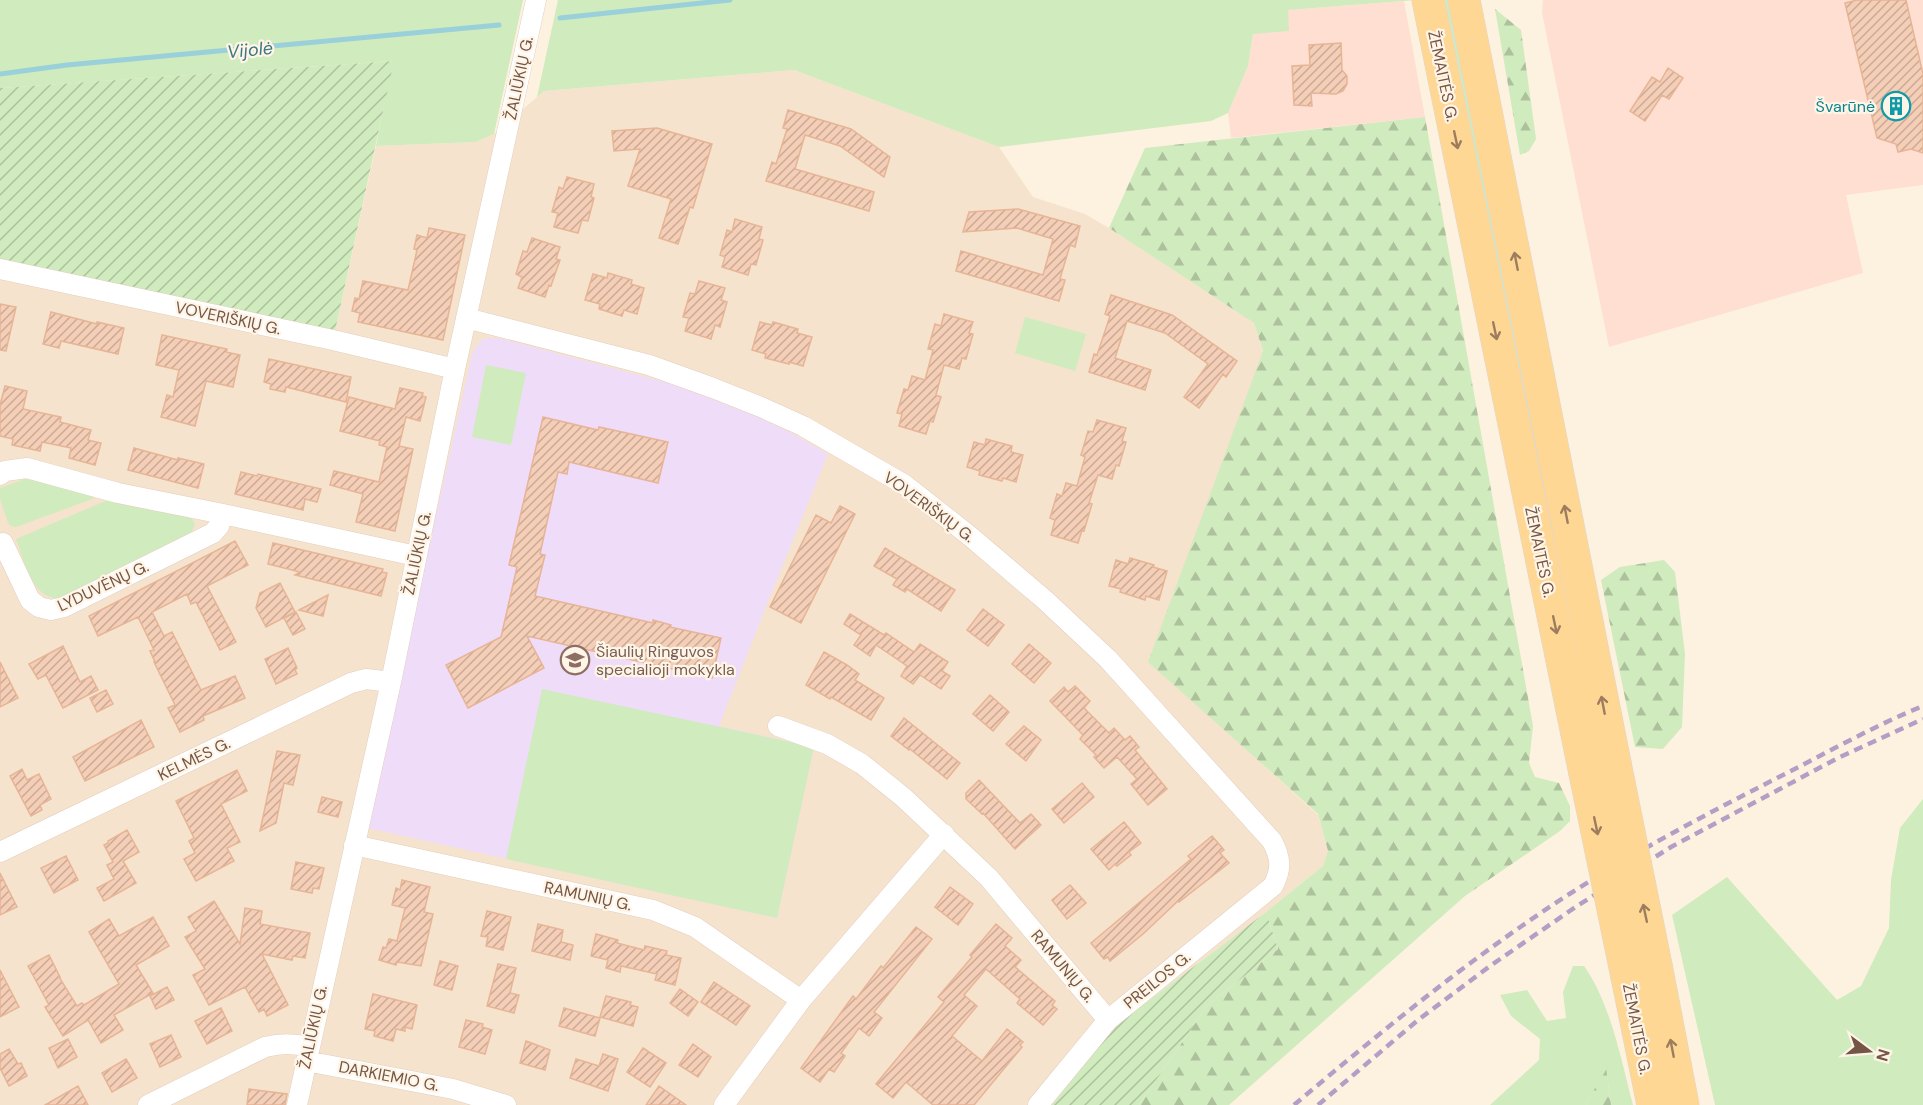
<svg xmlns="http://www.w3.org/2000/svg" width="1923" height="1105" font-family="'DM Sans',sans-serif">
	<style>
		.residential { fill: #f5e3cd }
		.commercial { fill: #fedfd2 }
		.education { fill: #efdcf9 }
		.green { fill: #d0ebbe }
		.forest { fill: url(#forest-firs) }
		.garden { fill: url(#garden-furrows) }
		.lines { fill: none; stroke-linecap: round; stroke-linejoin: round }
		.stream { stroke: #99d0da; stroke-width: 5 }
		.building { fill: url(#building-hatch); stroke: #e7b495; stroke-width: 1.5 }
		.minor-casing { stroke: #e4cfbe; stroke-width: 21 }
		.primary-casing { stroke: #ded6d3; stroke-width: 33 }
		.minor { stroke: #fff; stroke-width: 20 }
		.primary { stroke: #ffd795; stroke-width: 32 }
		.rail { stroke: #b49ec6; stroke-width: 4.5; stroke-dasharray: 9 6; stroke-linecap: butt }
		.primary-bridge-casing { stroke: #ded6d3; stroke-width: 33; stroke-linecap: butt }
		.primary-bridge { stroke: #ffd795; stroke-width: 32 }
		.oneway { stroke: #9e7d5e }
		.labels { text-anchor: middle; dominant-baseline: central; stroke-width: 4.5; stroke-linejoin: round; paint-order: stroke }
		.street-label { font-size: 16px; fill: #755646; stroke: #fff5e7 }
		.culture-label { font-size: 16px; fill: #0d838f; stroke: #fff5e7; text-anchor: end }
		.education-label { font-size: 16px; fill: #785e54; stroke: #fff5e7; text-anchor: start }
		.water-label { font-size: 18px; font-style: italic; fill: #3c7783; stroke: #fff5e7 }
	</style>
	<defs>
		<pattern id="forest-firs" width="22" height="20" patternUnits="userSpaceOnUse" patternTransform="scale(1.5)"><rect width="22" height="20" fill="#d0ebbe"/><path d="M5 1l3.5 6h-7zM16 11l3.5 6h-7z" fill="#adc19c"/></pattern>
		<pattern id="garden-furrows" width="10" height="10" patternUnits="userSpaceOnUse" patternTransform="scale(1.5)"><rect width="10" height="10" fill="#d0ebbe"/><path d="M-1 1l2-2M0 10L10 0M9 11l2-2" fill="none" stroke="#adc19c"/></pattern>
		<pattern id="building-hatch" width="6" height="6" patternUnits="userSpaceOnUse" patternTransform="scale(1.5)"><rect width="6" height="6" fill="#f4ceb6"/><path d="M-1 1l2-2M0 6l6-6M5 7l2-2" fill="none" stroke="#caaa96"/></pattern>
	</defs>
	<rect width="100%" height="100%" fill="#fdf2df"/>
	<path class="residential" d="M794,70L999,147L1033,197L1085,214L1109,228L1254,323L1263,352L1149,661L1318,815L1328,851L1323,866L1266,912L1114,1027L1046,1105H0V269L333,340L376,146L476,142L494,134L544,91Z"/>
	<path class="commercial" d="M1543,0H1923V185L1846,195L1863,273L1609,347L1542,13Z
		M1404,1L1425,117L1231,138L1228,113L1248,66L1253,34L1287,10Z"/>
	<path class="education" d="M485,338H499L676,385L755,416L788,431L828,454L771,594L719,726L814,747L777,918L367,828L472,354L477,345Z"/>
	<path class="green" d="M0,0H523L494,134L476,142L376,146L393,61L0,88Z
		M558,0H1416L1288,10L1289,31L1253,34L1248,66L1228,113L1211,121L999,147L794,70L544,91L537,97Z
		M1441,0H1450L1578,635L1569,637Z
		M1025,317L1086,334L1075,371L1015,353Z
		M486,365L526,373L511,445L472,437Z
		M25,479L41,480L97,495L92,499L16,527L11,526L8,523L0,499V488Z
		M108,500L191,516L195,525L191,533L61,598C32,601 24,560 16,539Z
		M542,689L814,747L777,918L506,859Z
		M1923,799V1105H1715L1672,915L1727,877L1837,1000L1861,986L1889,928L1891,880L1900,828Z
		M1573,966H1584C1611,1004 1621,1060 1633,1105H1611L1606,1068L1586,1105H1490L1539,1060L1540,1039L1511,1016L1500,995L1527,990L1547,1021L1566,1018L1563,992Z"/>
	<path class="forest" d="M1495,9L1521,30L1536,139L1529,151L1520,155Z
		M1425,117L1533,726L1529,763L1535,777L1559,783L1570,806V821L1560,831L1465,896L1229,1105H1139L1207,1006L1278,949L1266,912L1323,866L1328,851L1318,814L1148,662L1263,351L1254,323L1109,228L1145,148Z
		M1664,560L1675,572L1685,654L1682,727L1663,749L1635,747L1601,580L1620,567Z
		M1606,1067L1611,1105H1586Z"/>
	<path class="garden" d="M394,61L333,340L0,269V88Z
		M1266,912L1278,949L1207,1006L1139,1105H1046L1114,1027Z"/>
	<g class="lines">
		<path class="stream" d="M560,18L730,0
			M0,74L67,65L499,25"/>
	</g>
	<path class="building" d="M1857,0H1906L1923,74V153L1911,149L1898,152L1896,144L1877,138L1845,3Z
		M1341,43L1342,70L1347,76V84L1343,91L1336,94L1311,93L1312,106L1294,105L1292,66L1310,65L1309,45Z
		M1668,68L1683,78L1669,99L1662,95L1645,121L1630,111L1652,77L1660,82Z
		M788,110L851,129L890,157L884,177L840,146L805,135L795,169L874,192L869,211L766,181L772,162L776,164L787,129L783,128Z
		M657,128L712,144L693,208L690,207L678,244L659,238L671,199L628,186L640,149L614,151L612,131Z
		M567,177L594,184L591,197L594,198L588,221L582,220L578,233L554,227L558,213L552,212L559,187L563,189Z
		M1018,209L1080,226L1075,247L1070,245L1060,279L1065,280L1059,301L956,271L961,251L1043,275L1053,239L1017,228L963,232L969,212Z
		M735,219L762,227L759,239L763,240L756,265L751,264L748,275L722,267L725,257L720,255L727,230L732,232Z
		M429,228L465,235L443,340L358,322L360,313L352,311L355,298L359,299L363,281L408,290L417,250L414,249L417,235L427,238Z
		M532,238L560,247L556,259L560,260L551,286L549,285L545,297L518,288L522,277L516,274L523,251L527,252Z
		M608,273L632,280L631,284L644,288L637,314L624,310L622,316L599,309L600,304L585,300L593,274L607,278Z
		M699,281L725,288L721,300L727,302L720,327L715,325L711,339L685,331L689,318L683,317L690,293L695,294Z
		M1111,295L1172,315L1237,361L1226,377L1223,374L1199,408L1184,397L1208,364L1165,333L1127,321L1115,358L1151,370L1145,390L1089,372L1094,354L1097,355L1110,316L1105,314Z
		M0,304L16,307L6,351L0,350Z
		M51,312L97,324V322L124,328L118,354L61,341L59,348L43,344Z
		M944,314L973,322L969,333L973,334L966,359L962,358L959,369L944,365L936,395L941,397L933,422L930,421L926,434L899,426L902,414L897,413L904,389L908,390L912,376L925,380L933,350L928,349L935,324L941,326Z
		M760,322L772,325L773,322L798,329L797,333L812,337L803,366L789,362V364L765,358L766,354L752,350Z
		M162,335L227,349L226,352L240,355L233,387L206,381L195,426L161,417L167,395L173,397L179,370L156,365Z
		M269,359L351,377L346,402L286,387L285,392L270,389L271,384L264,382Z
		M5,386L27,391L23,409L61,417L60,422L91,430L88,440L101,443L95,465L69,458L71,448L42,442L40,451L12,445L13,439L0,436V405Z
		M400,388L423,393L422,396L426,397L420,421L406,417L399,446L413,449L395,531L356,522L363,494L330,485L334,471L379,482L387,447L379,445L380,441L340,431L349,397L395,409Z
		M543,417L598,430L599,427L668,442L658,483L569,462L567,474L558,472L540,554L545,555L535,596L653,623V620L671,625L670,627L721,638L712,678L527,636L544,668L468,708L446,665L501,637L517,567L509,565Z
		M1097,420L1126,428L1122,441L1126,442L1119,466L1116,465L1112,479L1098,475L1089,503L1092,504L1084,531L1082,530L1078,543L1051,535L1055,520L1050,518L1057,494L1062,496L1066,483L1077,486L1085,457L1081,455L1088,431L1093,432Z
		M986,439L1012,446L1011,452L1023,455L1016,482L1003,478L1002,481L979,475L980,471L967,467L974,442L985,445Z
		M134,448L178,460V458L204,464L198,488L128,470Z
		M241,472L257,476L258,474L321,489L317,502L305,499L303,510L235,494Z
		M840,506L855,514L801,623L770,607L816,515L831,523Z
		M235,541L248,565L207,586L236,642L220,650L196,602L191,604L187,594L152,612L164,636L172,632L201,690L235,676L245,698L203,716L204,720L180,732L168,708L175,705L154,662H155L150,651L154,650L138,617L98,636L89,616Z
		M273,543L383,569L382,572L387,573L381,596L295,575L300,572L268,564Z
		M885,548L955,590L941,611L907,589L905,592L893,585L897,579L874,566Z
		M1130,558L1154,565L1153,567L1167,571L1159,600L1146,596L1145,600L1120,592L1121,589L1109,586L1116,560L1128,564Z
		M280,583L295,612L266,627L256,608L260,593Z
		M328,595L323,616L299,610Z
		M983,609L1004,625L988,646L967,630Z
		M296,612L305,629L293,635L284,618Z
		M850,614L884,635L886,633L914,652L920,644L948,662L942,671L950,676L941,689L920,675L913,684L901,676L907,666L876,645L870,656L854,645L861,635L844,624Z
		M1029,644L1051,663L1034,683L1012,664Z
		M63,646L80,682L91,676L98,690L63,708L46,675L38,679L29,664Z
		M288,648L297,668L295,670L297,674L276,684L265,659Z
		M824,652L847,665L859,674L855,680L884,698L871,720L831,697L830,699L806,685Z
		M0,662L18,698L0,707Z
		M1075,686L1090,701L1084,708L1109,733L1114,728L1125,740L1130,736L1139,747L1135,750L1167,789L1148,805L1131,784L1137,779L1117,757L1104,768L1094,757L1096,755L1080,739L1083,735L1050,701L1064,687L1068,692Z
		M106,690L113,704L97,712L90,698Z
		M990,695L1009,712L993,731L973,714Z
		M904,718L960,763L947,779L910,749L909,750L891,736Z
		M141,720L154,747L85,781L73,757Z
		M1024,726L1041,740L1026,761L1006,744Z
		M277,751L300,755L293,785L284,783L276,823L260,831Z
		M22,769L27,780L39,774L51,799L40,805L42,810L31,816L10,776Z
		M237,770L247,791L221,804L240,842L227,848L234,861L196,881L184,859L195,853L189,841L194,838L176,801Z
		M979,780L1020,823L1031,814L1041,825L1015,849L983,813L982,814L966,799V793Z
		M1082,783L1094,797L1064,823L1052,809Z
		M322,797L342,802L338,817L318,812Z
		M1124,822L1141,843L1129,852L1131,855L1117,866L1115,864L1109,870L1091,849Z
		M127,830L139,852L123,861L136,883L104,901L97,888L114,879L107,865L113,862L104,845L108,843V841Z
		M1212,836L1224,850L1220,853L1229,863L1179,902L1178,901L1143,934L1110,961L1108,957L1104,959L1091,943L1191,859L1188,856Z
		M66,856L78,880L54,893L41,868Z
		M296,862L324,868L319,889L313,888L312,893L291,889Z
		M0,873L17,907L0,915Z
		M402,880L430,887L424,912L433,914L421,966L397,962L396,965L379,960L383,947L386,948L389,939L397,941L405,908L392,905L396,888L400,890Z
		M1070,885L1086,903L1067,919L1052,900Z
		M950,887L973,904L958,925L935,907Z
		M214,901L240,944L245,908L262,911L260,924L310,933L305,958L293,956L292,960L262,954L288,1005L267,1016L264,1009L259,1012L245,987L209,1005L193,975L205,969L185,937L196,931L188,917Z
		M487,911L511,917L503,950L486,946L488,937L481,936Z
		M153,917L169,946L136,965L153,993L114,1015L123,1030L101,1043L88,1020L63,1036L45,1007L49,1005L28,966L49,955L60,977H59L77,1006L82,1003L84,1005L119,984L89,932L109,919L119,936Z
		M538,924L563,930L561,942L573,945L570,960L532,951Z
		M996,924L1012,938L1005,946L1021,960L1015,967L1055,1001L1052,1005L1057,1009L1043,1025L1017,1003L1020,999L986,969L964,995L977,1006L952,1036L982,1061L1007,1029L1023,1042L1020,1045L1022,1047L974,1105H933L906,1082L893,1098L876,1084L944,1002L938,997L972,957L970,955Z
		M916,927L932,939L874,1012L882,1018L869,1036L859,1028L841,1053L845,1056L834,1072L829,1069L820,1082L801,1068L853,996L856,999L881,966L883,968Z
		M596,934L618,940L617,943L644,950L645,946L667,951L666,955L681,958L675,985L655,980L657,974L621,966L620,972L606,968L608,960L591,956Z
		M440,961L458,966L452,990L434,985Z
		M498,964L516,968L510,993L519,995L514,1013L487,1006Z
		M0,970L19,1007L0,1017Z
		M714,982L750,1006L736,1025L701,1002Z
		M167,987L174,1000L156,1009L150,996Z
		M680,989L698,1002L688,1016L670,1003Z
		M373,994L417,1005L412,1029L405,1027V1031L396,1029L393,1041L374,1036L375,1031L365,1029Z
		M606,996L631,1002L630,1005L638,1007L633,1026L600,1017Z
		M221,1008L232,1031L207,1044L195,1021Z
		M564,1008L600,1018L595,1036L559,1026Z
		M466,1020L483,1024L482,1027L492,1030L485,1054L459,1047Z
		M171,1035L181,1057L160,1067L150,1044Z
		M68,1039L77,1057L58,1068L49,1048Z
		M526,1041L550,1050L545,1070L520,1063Z
		M693,1044L711,1057L698,1077L679,1065Z
		M643,1048L666,1063L650,1087L627,1072Z
		M9,1049L18,1064L21,1063L27,1076L9,1086L0,1068V1054Z
		M603,1054L618,1059L608,1091L570,1078L576,1059L599,1066Z
		M126,1059L137,1078L112,1092L102,1073Z
		M78,1086L88,1105H45Z
		M659,1086L686,1105H646Z
		M249,1089L287,1094L285,1105H247Z"/>
	<g class="lines">
		<g class="minor-casing">
			<path id="minor" d="M0,269L333,340L455,369
				M466,318L649,365L713,388L761,407L803,426L905,485L971,537L1045,600L1108,659L1272,841C1281,858 1282,869 1273,886L1108,1020L1038,1105
				M0,475L5,471L27,468L118,493L223,514L416,556
				M3,543L30,600L39,607L51,610L64,607L213,533L219,526L223,514
				M778,726L827,744L862,764L903,797L989,878L1108,1020
				M354,845L653,910L695,927L801,1000
				M0,852L351,683L366,679L391,682
				M306,1061L453,1089L506,1105
				M148,1105L265,1047C281,1043 293,1043 309,1047
				M297,1105L391,682L455,369L536,0
				M724,1105L801,1000L944,834"/>
		</g>
		<g class="primary-casing">
			<path id="primary" d="M1428,0L1584,769
				M1464,0L1615,763
				M1657,970L1683,1105
				M1627,977L1653,1105"/>
		</g>
		<use href="#minor" class="minor"/>
		<use href="#primary" class="primary"/>
		<path class="rail" d="M1294,1105C1383,1030 1473,956 1571,893C1640,849 1712,811 1785,774C1830,751 1876,725 1923,706
			M1318,1105L1418,1020L1490,966L1577,906L1671,847L1838,758L1923,719"/>
		<g class="primary-bridge-casing">
			<path id="primary-bridge" d="M1615,763L1657,970
				M1584,769L1627,977"/>
		</g>
		<use href="#primary-bridge" class="primary-bridge"/>
	</g>
	<defs><path id="oneway-shaft" d="M-6 0H5M1.5-3L5.5 0L1.5 3" fill="none" stroke-width="1.6" stroke-linecap="round" stroke-linejoin="round" transform="scale(1.5)"/></defs>
	<g class="oneway">
		<use href="#oneway-shaft" transform="translate(1456 140) rotate(78)"/>
		<use href="#oneway-shaft" transform="translate(1516 261) rotate(-101)"/>
		<use href="#oneway-shaft" transform="translate(1495 331) rotate(78)"/>
		<use href="#oneway-shaft" transform="translate(1566 514) rotate(-101)"/>
		<use href="#oneway-shaft" transform="translate(1555 625) rotate(78)"/>
		<use href="#oneway-shaft" transform="translate(1603 705) rotate(-101)"/>
		<use href="#oneway-shaft" transform="translate(1596 826) rotate(78)"/>
		<use href="#oneway-shaft" transform="translate(1645 913) rotate(-102)"/>
		<use href="#oneway-shaft" transform="translate(1672 1048) rotate(-101)"/>
	</g>
	<defs>
		<g id="building-ring" transform="scale(1.5)"><circle r="9.5" fill="#fff5e7" stroke="#0f9aa8" stroke-width="1.5"/><path d="M-4-6H4V6H1V3H-1V6H-4ZM-2.5-4.3h1.7v1.8h-1.7ZM.8-4.3h1.7v1.8H.8ZM-2.5-1h1.7V.8h-1.7ZM.8-1h1.7V.8H.8Z" fill="#0f9aa8"/></g>
		<g id="school-ring" transform="scale(1.5)"><circle r="9.5" fill="#fff5e7" stroke="#8d6e63" stroke-width="1.5"/><path d="M0-5L7-2L0 1L-7-2ZM-4 1L0 2.5L4 1V4Q0 6-4 4Z" fill="#8d6e63"/></g>
	</defs>
	<g fill-rule="evenodd">
		<use href="#building-ring" x="1896" y="106"/>
		<use href="#school-ring" x="575" y="660"/>
	</g>
	<g class="labels">
		<g class="street-label">
			<text transform="translate(1443 76) rotate(78)">ŽEMAITĖS G.</text>
			<text transform="translate(519 78) rotate(-78)">ŽALIŪKIŲ G.</text>
			<text transform="translate(228 318) rotate(12)">VOVERIŠKIŲ G.</text>
			<text transform="translate(929 507) rotate(36)">VOVERIŠKIŲ G.</text>
			<text transform="translate(1540 552) rotate(78)">ŽEMAITĖS G.</text>
			<text transform="translate(417 553) rotate(-78)">ŽALIŪKIŲ G.</text>
			<text transform="translate(103 586) rotate(-25)">LYDUVĖNŲ G.</text>
			<text transform="translate(194 759) rotate(-26)">KELMĖS G.</text>
			<text transform="translate(588 896) rotate(12)">RAMUNIŲ G.</text>
			<text transform="translate(1063 966) rotate(50)">RAMUNIŲ G.</text>
			<text transform="translate(1157 980) rotate(-39)">PREILOS G.</text>
			<text transform="translate(313 1027) rotate(-78)">ŽALIŪKIŲ G.</text>
			<text transform="translate(1637 1029) rotate(79)">ŽEMAITĖS G.</text>
			<text transform="translate(389 1076) rotate(11)">DARKIEMIO G.</text>
		</g>
		<g class="culture-label">
			<text x="1875" y="106">Švarūnė</text>
		</g>
		<g class="education-label">
			<text x="596" y="651">Šiaulių Ringuvos<tspan x="596" dy="18">specialioji mokykla</tspan></text>
		</g>
		<g class="water-label">
			<text transform="translate(250 50) rotate(-6)">Vijolė</text>
		</g>
	</g>
	<g transform="translate(1869 1051) rotate(106)" stroke="#fff5e7" stroke-width="4.5" paint-order="stroke">
	<path d="M0-4.5L10 22L0 15L-10 22Z" fill="#755646"/>
	<text y="-9" font-size="16" font-weight="bold" text-anchor="middle" fill="#755646">N</text>
	</g>
</svg>
